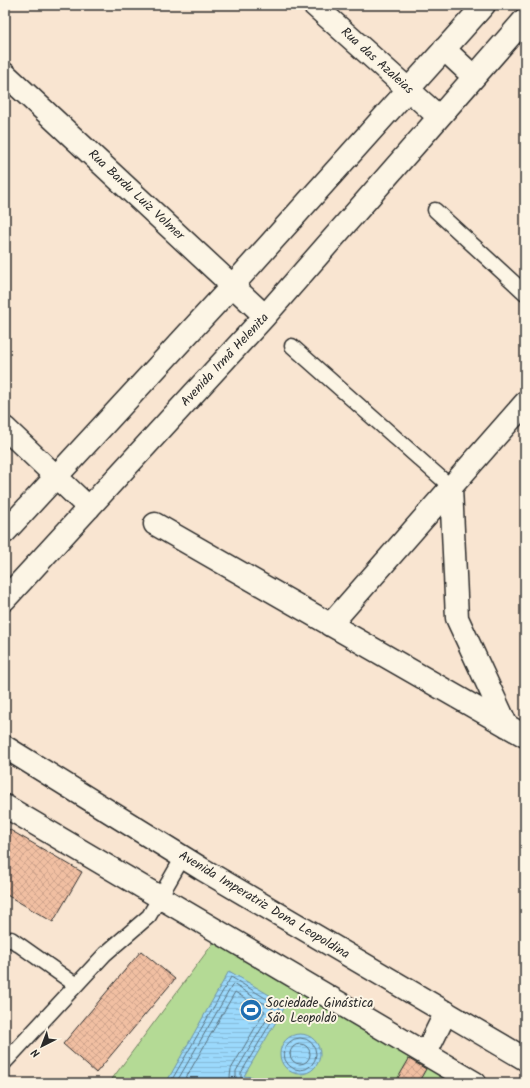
<svg xmlns="http://www.w3.org/2000/svg" width="530" height="1088" font-family="Kalam,sans-serif">
	<style>
		.pitch { fill: #b4da95; stroke: #708260 }
		.water { fill: url(#water-rules); stroke: #6e93a8 }
		.lines { fill: none; stroke-linecap: round; stroke-linejoin: round }
		.shore { stroke: #58717f; stroke-width: 1 }
		.building { fill: url(#building-cross-hatch); stroke: #2b2b2b }
		.lane-casing { stroke: #2b2b2b; stroke-width: 17 }
		.street-casing { stroke: #2b2b2b; stroke-width: 25 }
		.secondary-casing { stroke: #2b2b2b; stroke-width: 25 }
		.lane { stroke: #fcf5e5; stroke-width: 14 }
		.street { stroke: #fcf5e5; stroke-width: 22 }
		.secondary { stroke: #fcf5e5; stroke-width: 22 }
		.labels { text-anchor: middle; dominant-baseline: central; stroke-width: 4; stroke-linejoin: round; paint-order: stroke }
		.street-label { font-size: 13px; fill: #2b2b2b; stroke: #fcf5e5 }
		.poi-label { font-size: 13px; fill: #2b2b2b; stroke: #fcf5e5; text-anchor: start }
	</style>
	<defs>
		<pattern id="water-rules" width="6" height="5" patternUnits="userSpaceOnUse"><rect width="6" height="5" fill="#9bd9fc"/><path d="M0 2.5h6" fill="none" stroke="#86bad8"/></pattern>
		<pattern id="building-cross-hatch" width="8" height="8" patternUnits="userSpaceOnUse"><rect width="8" height="8" fill="#f1bfa2"/><path d="M0 0l8 8M0 8l8-8" fill="none" stroke="#cfa48c"/></pattern>
	</defs>
	<rect width="100%" height="100%" fill="#f9e5d1"/>
	<filter id="ink" filterUnits="userSpaceOnUse"><feTurbulence type="fractalNoise" baseFrequency=".025" numOctaves="2"/><feDisplacementMap in="SourceGraphic" scale="8" xChannelSelector="R" yChannelSelector="G"/><feConvolveMatrix kernelMatrix="1 2 1 2 8 2 1 2 1" color-interpolation-filters="sRGB"/></filter>
	<g filter="url(#ink)">
		<path class="pitch" d="M217,938L460,1083H109Z"/>
		<path class="water" d="M229,971L286,1005L244,1076L253,1077L249,1083H166Z
			M280 1054a20 20 0 1 1 40 0a20 20 0 1 1-40 0Z"/>
		<g class="lines">
			<path class="shore" d="M284 1054a16 16 0 1 1 32 0a16 16 0 1 1-32 0Z
				M290 1054a10 10 0 1 1 20 0a10 10 0 1 1-20 0Z
				M170,1083L231,977L280,1007L241,1073V1078L246,1083
				M176,1083L233,984L273,1009L236,1071V1078L239,1083
				M183,1083L235,992L265,1011L231,1069L230,1077L232,1083"/>
		</g>
		<path class="building" d="M5,827L82,872L53,922L5,894Z
			M141,951L175,979L96,1073L63,1044Z
			M409,1059L426,1069L418,1083H395Z"/>
		<g class="lines">
			<g class="lane-casing">
				<path id="lane" d="M435,210L525,293
					M292,346L451,487
					M5,941L11,939L76,985
					M5,1062L105,954L149,916L183,857"/>
			</g>
			<g class="street-casing">
				<path id="street" d="M314,5L439,117
					M444,49L474,77
					M5,74L265,316
					M5,428L89,508
					M451,487L457,618L507,726
					M155,524L525,736
					M5,532L233,285L484,5
					M5,599L265,316L525,19
					M330,625L525,403"/>
			</g>
			<g class="secondary-casing">
				<path id="secondary" d="M5,747L202,869L525,1059
					M5,806L475,1083
					M426,1053L446,1012"/>
			</g>
			<use href="#lane" class="lane"/>
			<use href="#street" class="street"/>
			<use href="#secondary" class="secondary"/>
		</g>
	</g>
	<defs>
		<g id="stadium-disc" transform="scale(1.15)"><circle r="9.5" fill="#1f6fb2" stroke="#fcf5e5"/><path d="M0-5a6.5 5 0 1 0 0 10a6.5 5 0 1 0 0-10ZM-3.5-1.8h7v3.6h-7Z" fill="#fff"/></g>
	</defs>
	<g fill-rule="evenodd">
		<use href="#stadium-disc" x="251" y="1010"/>
	</g>
	<g class="labels">
		<g class="street-label">
			<text transform="translate(377 61) rotate(42)">Rua das Azaleias</text>
			<text transform="translate(136 195) rotate(43)">Rua Bardu Luiz Volmer</text>
			<text transform="translate(225 360) rotate(-47)">Avenida Irmã Helenita</text>
			<text transform="translate(264 905) rotate(31)">Avenida Imperatriz Dona Leopoldina</text>
		</g>
		<g class="poi-label">
			<text x="266" y="1003">Sociedade Ginástica<tspan x="266" dy="15">São Leopoldo</tspan></text>
		</g>
	</g>
	<rect width="530" height="1088" fill="none" stroke="#fcf5e5" stroke-width="20"/>
	<rect x="10" y="10" width="510" height="1068" fill="none" stroke="#2b2b2b" stroke-width="1.5" filter="url(#ink)"/>
	<g transform="translate(42 1046) rotate(222)" stroke="#fcf5e5" stroke-width="3" paint-order="stroke">
	<path d="M0-3L7 15L0 10L-7 15Z" fill="#2b2b2b"/>
	<text y="-6" font-size="11" font-weight="bold" text-anchor="middle" fill="#2b2b2b">N</text>
	</g>
</svg>
